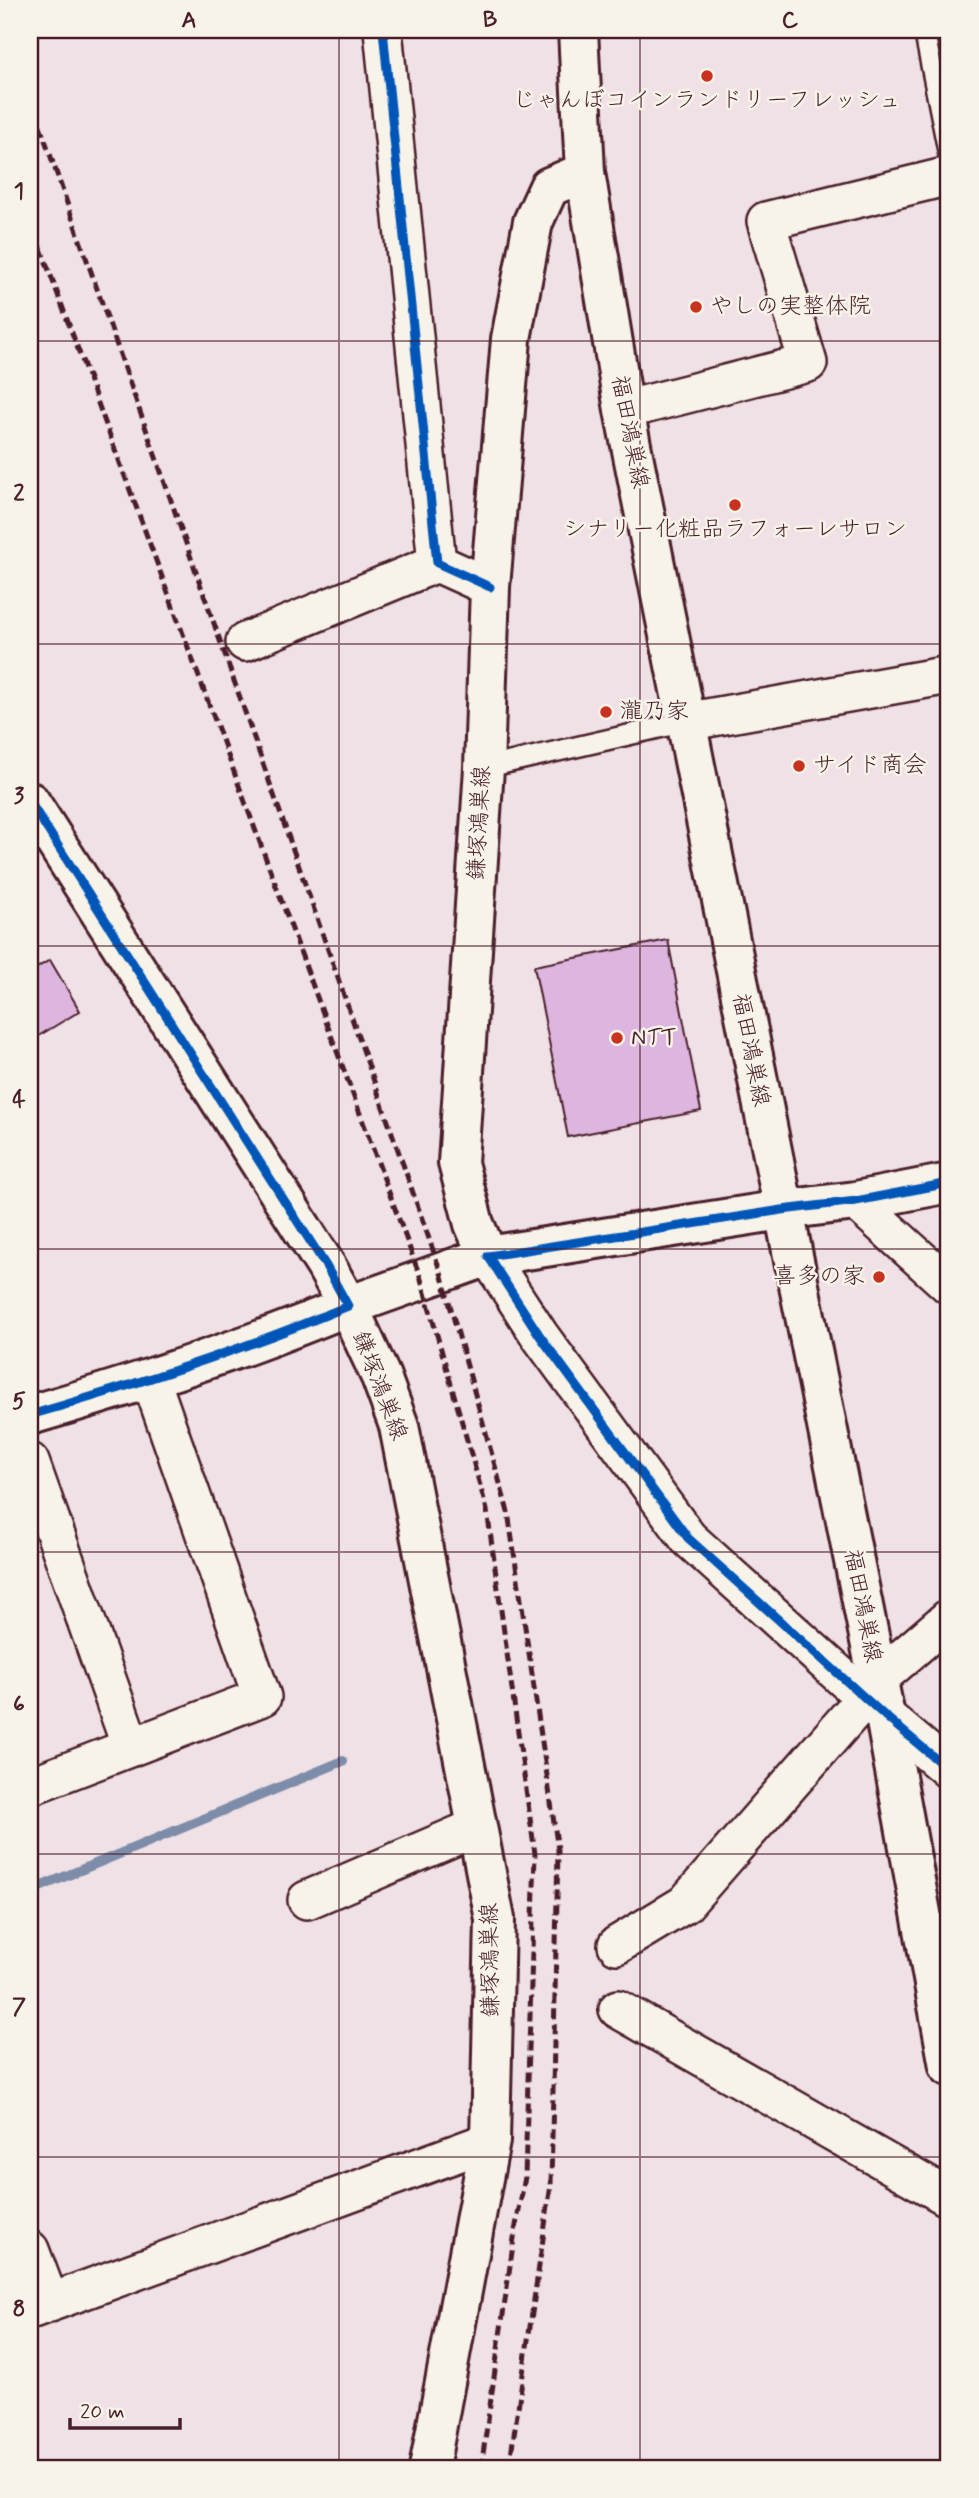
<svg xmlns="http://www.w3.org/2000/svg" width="979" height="2498" font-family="Mynerve,'Klee One',sans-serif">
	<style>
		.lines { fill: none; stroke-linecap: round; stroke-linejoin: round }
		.stream { stroke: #7c8ca9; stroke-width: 10 }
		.building { fill: #ddb6df; stroke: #4a1f2b; stroke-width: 2 }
		.service-casing { stroke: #4a1f2b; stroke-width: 24 }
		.minor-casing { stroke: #4a1f2b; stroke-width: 42 }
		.tertiary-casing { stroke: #4a1f2b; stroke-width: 44 }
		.secondary-casing { stroke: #4a1f2b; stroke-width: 44 }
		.service { stroke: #f7f3e8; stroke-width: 19 }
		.minor { stroke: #f7f3e8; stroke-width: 37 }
		.tertiary { stroke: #f7f3e8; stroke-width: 38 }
		.secondary { stroke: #f7f3e8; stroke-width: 38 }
		.rail { stroke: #4a1f2b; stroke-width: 5; stroke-dasharray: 10 5; stroke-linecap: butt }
		.cycleway-casing { stroke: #f7f3e8; stroke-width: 13 }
		.cycleway { stroke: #0057b8; stroke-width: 9 }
		.grid { fill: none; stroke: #4a1f2b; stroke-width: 2; stroke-opacity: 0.55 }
		.poi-dot { fill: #c8321e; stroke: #f7f3e8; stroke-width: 2.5 }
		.labels { text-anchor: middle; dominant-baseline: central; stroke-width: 5; stroke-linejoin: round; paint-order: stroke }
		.poi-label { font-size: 23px; fill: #4a1f2b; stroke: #f7f3e8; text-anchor: start }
		.street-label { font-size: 23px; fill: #4a1f2b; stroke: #f7f3e8 }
		.neatline { fill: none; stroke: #4a1f2b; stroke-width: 2.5 }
		.grid-label { font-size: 23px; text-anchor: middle; font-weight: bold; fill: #4a1f2b }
	</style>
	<rect width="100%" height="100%" fill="#efe1e5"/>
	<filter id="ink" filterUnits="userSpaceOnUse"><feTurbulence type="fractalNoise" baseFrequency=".0143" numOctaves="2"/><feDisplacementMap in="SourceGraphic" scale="14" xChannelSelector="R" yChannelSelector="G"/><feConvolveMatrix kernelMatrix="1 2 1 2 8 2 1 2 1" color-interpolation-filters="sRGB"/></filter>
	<g filter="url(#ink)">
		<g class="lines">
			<path class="stream" d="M30,1891L343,1761"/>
		</g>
		<path class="building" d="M668,940L701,1111L568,1137L534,966Z
			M50,960L80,1011L30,1041V972Z"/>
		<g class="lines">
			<g class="service-casing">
				<path id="service" d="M924,30L949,156
					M484,768L685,722"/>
			</g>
			<g class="minor-casing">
				<path id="minor" d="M383,30L437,563L490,587
					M624,410L808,363L766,221L949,176
					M245,642L437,563
					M685,722L949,675
					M856,1201L949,1285
					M488,1256L540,1336L688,1538L885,1716L949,1770
					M30,1462L131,1747
					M877,1680L949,1618
					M30,1786L262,1697L151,1380
					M307,1900L477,1827
					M617,1945L685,1904L865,1698
					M618,2009L949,2198
					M30,2250L50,2303
					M30,2310L490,2141"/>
			</g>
			<g class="tertiary-casing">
				<path id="tertiary" d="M30,802L326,1266L348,1306C244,1349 138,1384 30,1415
					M488,1256L782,1210L856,1201L949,1183"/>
			</g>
			<g class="secondary-casing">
				<path id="secondary" d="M578,30L585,172L624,410L885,1716L949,2066
					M429,2468L490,2141L495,1919L399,1426L381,1377L348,1306L488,1256L474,1224L458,1163L484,768L490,587L511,339L533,222L549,187L585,172"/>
			</g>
			<use href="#service" class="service"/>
			<use href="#minor" class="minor"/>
			<use href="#tertiary" class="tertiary"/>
			<use href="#secondary" class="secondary"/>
			<path class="rail" d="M30,97L441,1273L508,1512L558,1850L551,2185L509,2468
				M30,219L421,1279L487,1510L535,1854L525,2177L515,2231L481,2468"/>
			<g class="cycleway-casing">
				<path id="cycleway" d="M383,30L437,563L490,587
					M30,802L326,1266L348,1306C244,1349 138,1384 30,1415
					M949,1183L856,1201L782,1210L488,1256L540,1336L688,1538L885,1716L949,1770"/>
			</g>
			<use href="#cycleway" class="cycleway"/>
		</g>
	</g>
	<path class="grid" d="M339,30V2468M640,30V2468M30,341H949M30,644H949M30,946H949M30,1249H949M30,1552H949M30,1854H949M30,2157H949"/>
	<g class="poi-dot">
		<circle cx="707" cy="76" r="7"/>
		<circle cx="696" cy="307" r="7"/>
		<circle cx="735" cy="505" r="7"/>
		<circle cx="606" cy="712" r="7"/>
		<circle cx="799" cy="766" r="7"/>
		<circle cx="617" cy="1038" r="7"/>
		<circle cx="879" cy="1277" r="7"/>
	</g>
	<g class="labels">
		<g class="poi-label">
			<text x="707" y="101" text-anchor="middle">じゃんぼコインランドリーフレッシュ</text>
			<text x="710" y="307">やしの実整体院</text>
			<text x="735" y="530" text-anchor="middle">シナリー化粧品ラフォーレサロン</text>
			<text x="620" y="712">瀧乃家</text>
			<text x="813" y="766">サイド商会</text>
			<text x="631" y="1038">NTT</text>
			<text x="865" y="1277" text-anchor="end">喜多の家</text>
		</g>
		<g class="street-label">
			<text transform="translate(629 432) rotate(79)">福田鴻巣線</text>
			<text transform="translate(480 823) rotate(-87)">鎌塚鴻巣線</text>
			<text transform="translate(750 1050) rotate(79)">福田鴻巣線</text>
			<text transform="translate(379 1386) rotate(69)">鎌塚鴻巣線</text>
			<text transform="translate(862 1606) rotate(79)">福田鴻巣線</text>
			<text transform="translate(491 1960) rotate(-91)">鎌塚鴻巣線</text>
		</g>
	</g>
	<rect width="979" height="2498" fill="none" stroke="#f7f3e8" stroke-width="77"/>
	<path d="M70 2418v10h110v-10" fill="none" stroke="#4a1f2b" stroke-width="3.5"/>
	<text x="80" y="2418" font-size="21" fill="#4a1f2b" stroke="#f7f3e8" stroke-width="5" paint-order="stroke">20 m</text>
	<rect x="38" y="38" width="902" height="2422" class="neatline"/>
	<g class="grid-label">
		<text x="189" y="27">A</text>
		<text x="490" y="27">B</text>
		<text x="790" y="27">C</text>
		<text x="19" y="198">1</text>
		<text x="19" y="500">2</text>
		<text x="19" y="803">3</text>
		<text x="19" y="1106">4</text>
		<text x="19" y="1408">5</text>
		<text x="19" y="1711">6</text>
		<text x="19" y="2014">7</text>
		<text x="19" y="2316">8</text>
	</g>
</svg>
